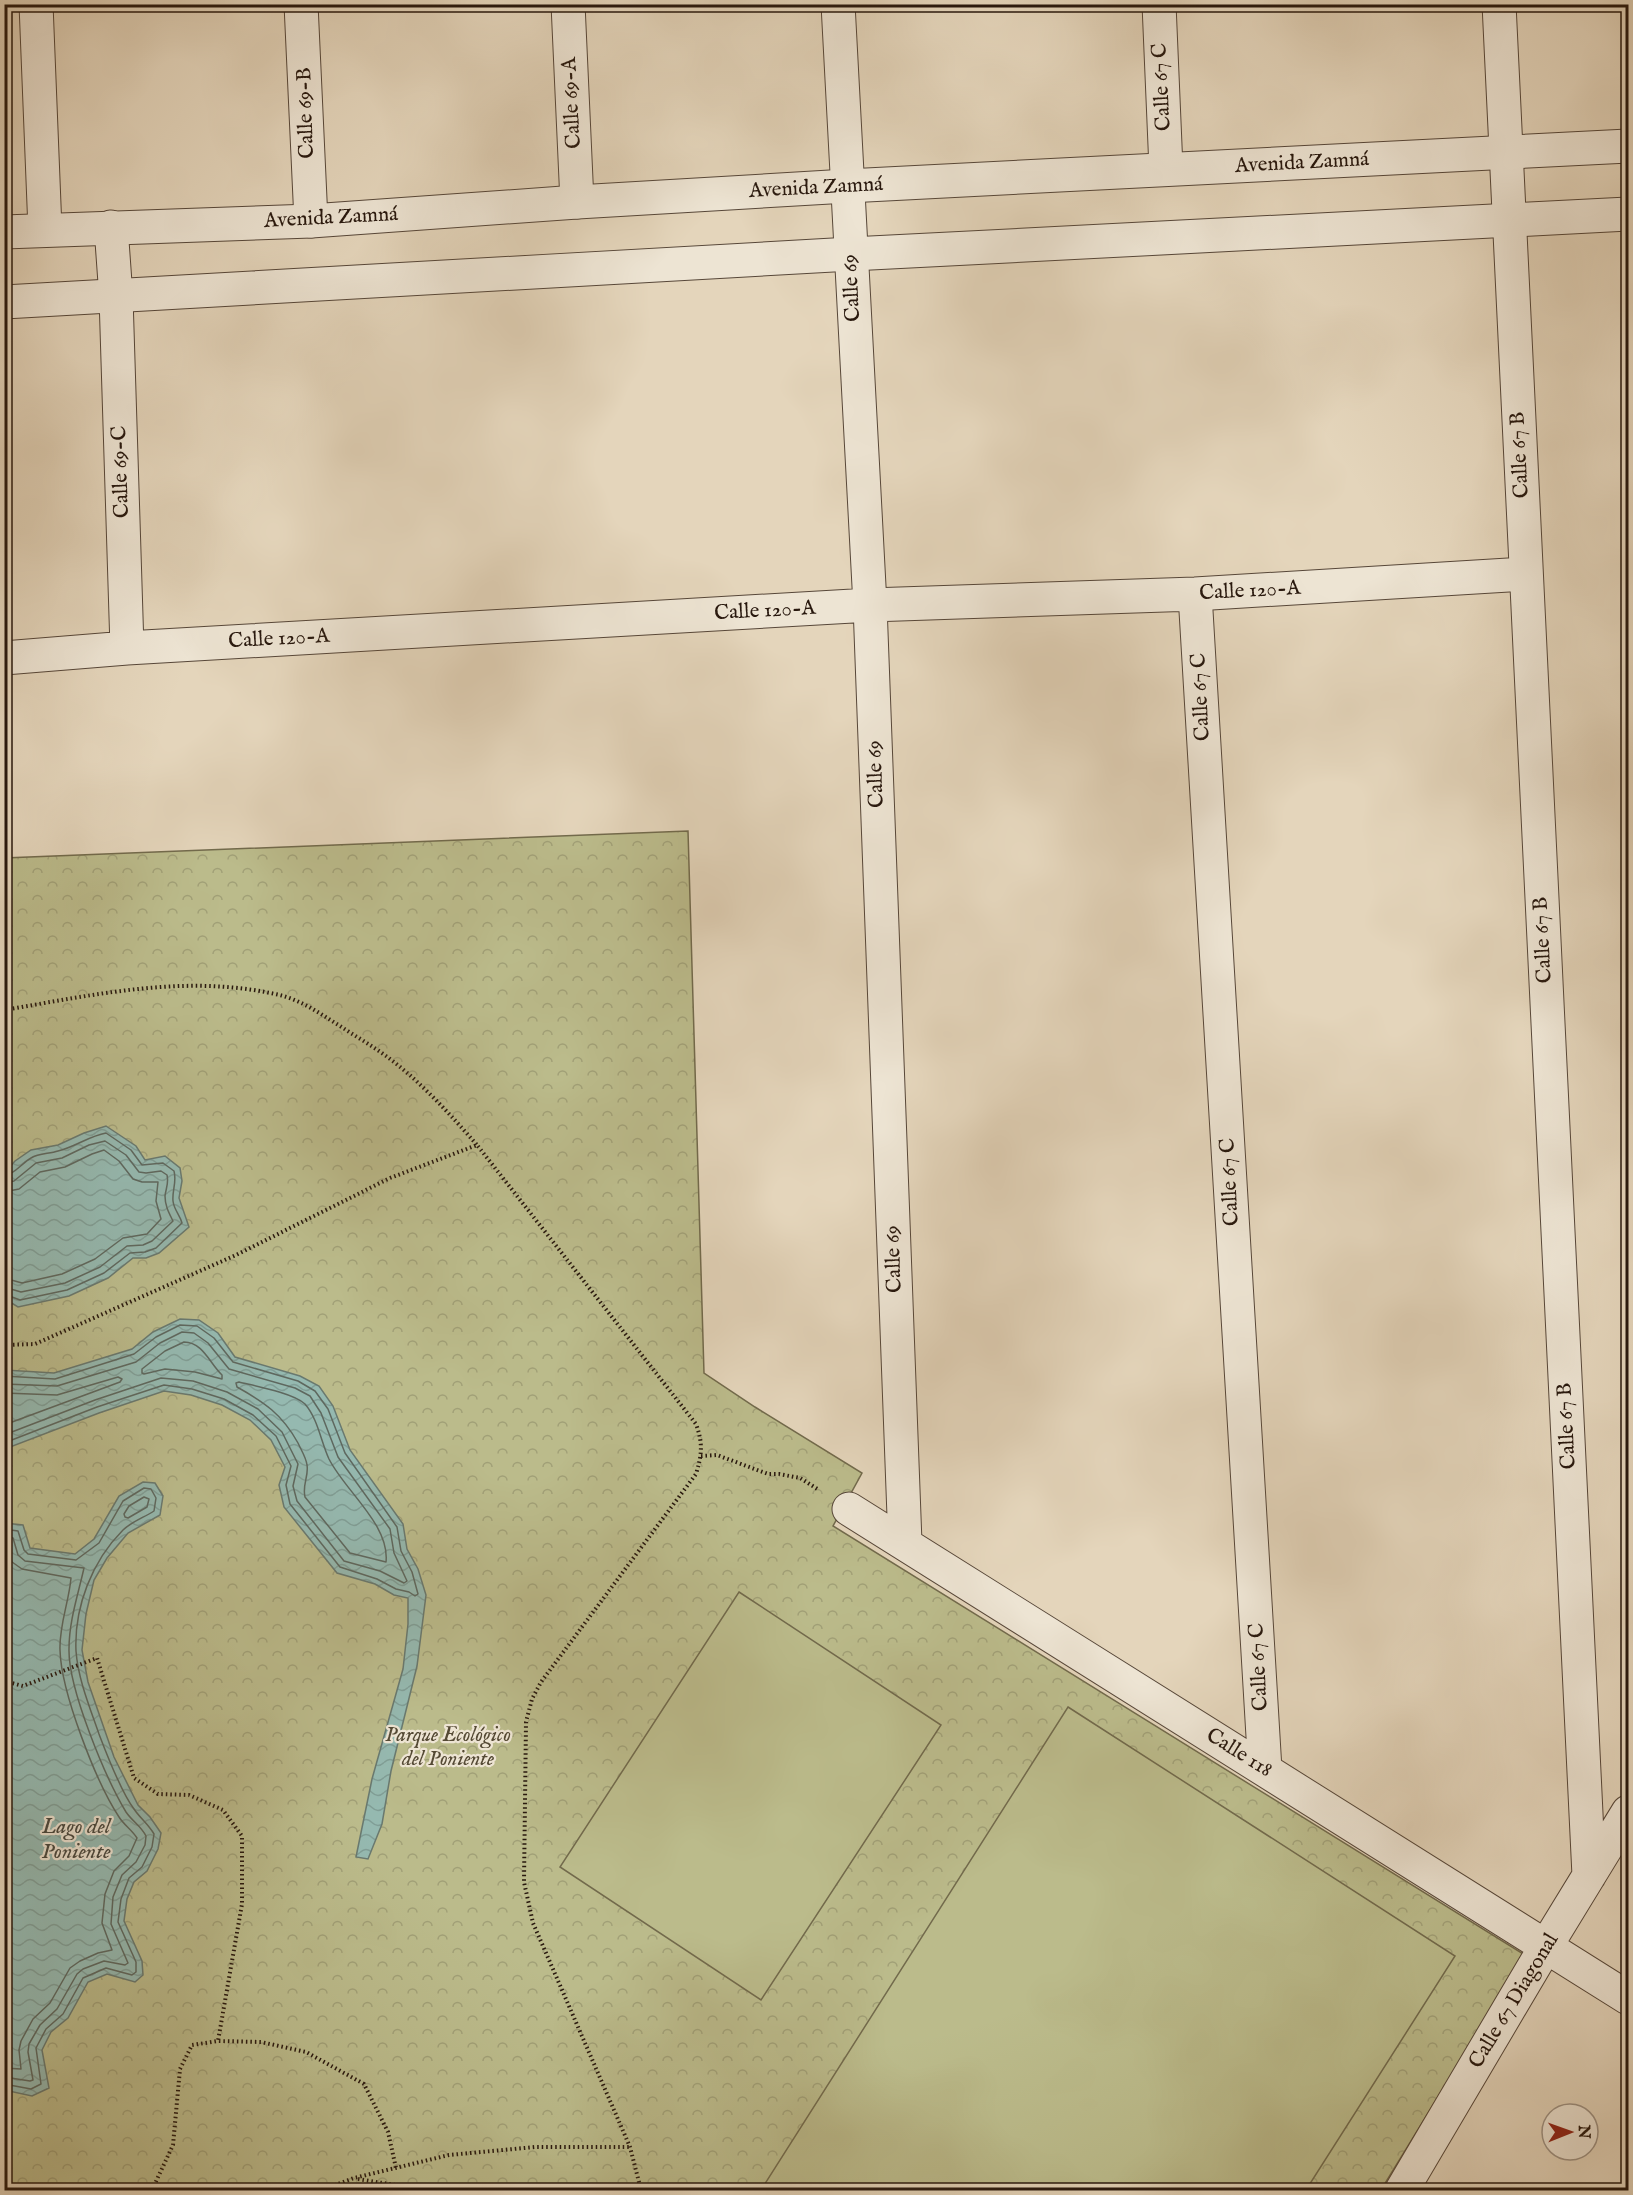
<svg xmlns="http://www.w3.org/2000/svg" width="1633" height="2195" font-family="'IM FELL English',serif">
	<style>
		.park { fill: url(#park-crowns); stroke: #726a4c; stroke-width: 1.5 }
		.pitch { fill: #bbbb8b; stroke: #726a4c; stroke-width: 1.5 }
		.water { fill: url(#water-waves); stroke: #69796f; stroke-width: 1.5 }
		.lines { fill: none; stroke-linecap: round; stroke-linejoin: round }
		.shore { stroke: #5e685f; stroke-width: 1.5 }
		.minor-casing { stroke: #574739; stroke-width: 35 }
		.tertiary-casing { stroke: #574739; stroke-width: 35 }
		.path { stroke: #28180e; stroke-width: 4; stroke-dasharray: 1.5 3; stroke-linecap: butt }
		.minor { stroke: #ede4d3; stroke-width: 33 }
		.tertiary { stroke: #ede4d3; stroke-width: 33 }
		.labels { text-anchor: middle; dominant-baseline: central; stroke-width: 4.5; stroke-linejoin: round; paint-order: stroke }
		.street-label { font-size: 21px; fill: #28180e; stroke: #ede4d3 }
		.park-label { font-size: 21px; font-style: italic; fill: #544934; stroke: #ede4d3 }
		.water-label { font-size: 22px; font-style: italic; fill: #49483f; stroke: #ede4d3 }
	</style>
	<defs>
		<pattern id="park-crowns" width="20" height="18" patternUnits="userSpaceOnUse" patternTransform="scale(1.5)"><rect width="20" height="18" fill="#bbbb8b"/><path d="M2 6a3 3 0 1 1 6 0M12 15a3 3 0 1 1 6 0" fill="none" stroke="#a1a077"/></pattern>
		<pattern id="water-waves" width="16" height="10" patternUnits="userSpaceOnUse" patternTransform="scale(1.5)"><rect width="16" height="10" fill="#95b9b0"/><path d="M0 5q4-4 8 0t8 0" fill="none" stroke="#809e96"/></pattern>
	</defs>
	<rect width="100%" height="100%" fill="#e4d5bb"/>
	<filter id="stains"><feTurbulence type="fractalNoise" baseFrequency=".00333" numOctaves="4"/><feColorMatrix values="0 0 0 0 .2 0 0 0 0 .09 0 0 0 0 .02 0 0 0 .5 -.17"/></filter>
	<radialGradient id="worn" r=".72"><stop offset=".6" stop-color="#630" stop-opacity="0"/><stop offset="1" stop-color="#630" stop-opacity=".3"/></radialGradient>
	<path class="park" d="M688,831L704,1373L755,1407L862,1473L833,1526L1525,1955L1381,2190H5L4,858Z"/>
	<path class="pitch" d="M739,1592L941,1725L761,2000L560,1867Z
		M1068,1707L1455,1956L1306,2190H761Z"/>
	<path class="water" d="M106,1126L136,1146L145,1160L165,1156L180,1168L182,1181L179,1198L189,1227L159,1253L146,1258H133L108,1278L69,1296L18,1307L5,1299V1172L15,1161L31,1150L58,1145L84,1133Z
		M180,1319L199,1320L218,1333L235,1357L300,1376L319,1386L333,1406L350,1450L403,1524L407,1549L418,1569L426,1595L417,1666L391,1771L382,1824L368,1859L356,1857L372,1779L403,1669L408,1624V1598L394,1595L375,1584L337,1573L284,1507L279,1485L285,1467L271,1440L250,1420L222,1405L191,1395L164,1391L99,1413L5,1449V1370L54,1373L132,1349L153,1332Z
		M143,1482L155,1483L163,1496L160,1515L128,1533L107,1558L94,1580L86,1614L82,1650L88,1682L114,1757L138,1805L150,1817L161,1833L158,1849L147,1871L134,1882L127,1899L124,1921L142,1961L143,1975L135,1982L107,1974L88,1982L68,2018L51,2032L42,2050L49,2088L32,2096L4,2090L5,1523L23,1525L30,1548L75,1554L94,1539L119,1496Z"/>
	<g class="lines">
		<path class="shore" d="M4,1176C14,1175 22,1163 31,1158C39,1153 49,1154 58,1151C75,1147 89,1136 106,1133L131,1150L142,1165L163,1163L174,1171C177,1182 172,1190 173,1201C174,1210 180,1215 182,1223L156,1248L145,1252L130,1253L104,1273L67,1290L20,1300L4,1294
			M4,1183L14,1181L36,1163L62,1158L89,1145L105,1141L126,1155L139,1172L146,1173L161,1171L167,1175C169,1183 166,1188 165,1196C165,1206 169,1213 173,1221L152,1241L143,1245L127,1246L100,1267L65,1283L21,1292L4,1287
			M4,1192L19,1189L40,1172L65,1167L92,1154L104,1150L119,1161L133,1179L142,1182H158L156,1201L161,1219L147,1234L123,1238L95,1259L62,1274L22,1283L4,1278
			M184,1342C203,1342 210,1364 222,1375V1379L195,1372L165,1369L144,1374L142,1373V1369L165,1351Z
			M4,1376L55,1379L134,1354L156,1337L180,1325L197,1326L214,1338L233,1362L298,1381L315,1391L328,1409L345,1453L397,1527L401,1551L412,1572L418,1594L415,1596L409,1592L396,1589L377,1579L340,1567L290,1504L286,1485L291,1466L276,1436L253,1415L224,1399L192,1389L164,1385L97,1407L4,1443
			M239,1382C255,1386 293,1393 305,1404C318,1419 321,1442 329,1459C345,1491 390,1525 386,1562L350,1553L305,1497C302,1485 309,1476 307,1465C306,1457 301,1450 298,1443C282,1414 264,1402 237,1387L236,1383Z
			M4,1384L57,1386L136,1362L160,1343L182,1332L194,1333L208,1343L229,1369L295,1388L310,1396L321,1413L338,1457L390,1529L394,1553L407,1581L404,1583L380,1571L344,1561L297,1501L293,1486L298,1464L282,1432L258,1409L227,1392L193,1381L161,1378L95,1400L4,1435
			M4,1393L57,1395L118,1377L122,1379L120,1382L4,1425
			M144,1497L149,1499L147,1507L128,1518L125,1517L124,1514L129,1506Z
			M4,1529L18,1531L24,1550L28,1554L76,1560L99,1543L123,1501L144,1488L151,1489L156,1498L154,1511C145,1517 131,1522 123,1530C92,1561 74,1607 76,1651C78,1679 90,1708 99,1734C107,1755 121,1792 134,1809C140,1818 148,1824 154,1834L152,1847L142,1867L129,1878L121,1899L118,1922L136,1962V1972L132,1975L106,1968L83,1978L63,2014L46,2029L36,2048L41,2084L31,2089L4,2084
			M4,1536L13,1538L18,1555L25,1561L84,1568C78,1595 69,1621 69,1649C68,1688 105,1777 126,1812C132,1821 141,1826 146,1836L145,1845L136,1862L122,1875L113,1897L111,1924L128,1963L125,1965L104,1961L83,1969L77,1974L57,2009L40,2025L29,2044L28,2052L33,2080L30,2081L4,2077
			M4,1545L12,1562L22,1569L71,1578C69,1602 59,1625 60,1650C61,1692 96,1782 119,1817C124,1825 132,1830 137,1838L129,1856L114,1871L105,1894L102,1923L112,1950L98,1953L80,1961L70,1968L50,2003L33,2019L21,2041L19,2050L21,2069L4,2068"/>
		<g class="minor-casing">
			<path id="minor" d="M36,4L45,230
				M301,4L311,221
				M568,4L577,202
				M838,4L870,605L905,1543
				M1159,4L1166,169
				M1499,4L1589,1876
				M111,227L116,297L127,648
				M1195,594L1265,1770
				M4,658L127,648L870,605L1195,594L1525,574
				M849,1509L1628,1998
				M1402,2190L1546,1946L1628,1812"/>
		</g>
		<g class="tertiary-casing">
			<path id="tertiary" d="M4,232L311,221L577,202L847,186L1628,146
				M4,302L851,254L1628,214"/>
		</g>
		<path class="path" d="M4,1010C94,995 184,974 275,994C300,999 319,1013 340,1026C355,1036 371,1045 386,1056C419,1080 450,1114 477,1145
			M4,1345L35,1344L236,1255L390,1178L477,1145L696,1424C703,1443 702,1455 696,1474L541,1682L532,1699L526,1722L524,1882L533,1923L630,2147L641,2190
			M701,1456L717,1455L768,1474H779L800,1478L819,1490
			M4,1681L23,1686L97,1658L134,1778L158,1794L189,1795L223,1810L242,1836V1904L218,2041
			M358,2179L395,2185L401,2190
			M152,2190L173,2145L180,2069L192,2045L218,2041L261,2042L306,2052L364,2084L388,2132L396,2168
			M322,2190L354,2178L449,2155L535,2147H630"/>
		<use href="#minor" class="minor"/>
		<use href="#tertiary" class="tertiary"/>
	</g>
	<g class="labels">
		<g class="street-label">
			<text transform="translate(1162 87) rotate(-93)">Calle 67 C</text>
			<text transform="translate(572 103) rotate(-93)">Calle 69-A</text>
			<text transform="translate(306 113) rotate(-92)">Calle 69-B</text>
			<text transform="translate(1302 163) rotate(-3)">Avenida Zamná</text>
			<text transform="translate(816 188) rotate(-3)">Avenida Zamná</text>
			<text transform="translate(331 218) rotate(-3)">Avenida Zamná</text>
			<text transform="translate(852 288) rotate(-93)">Calle 69</text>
			<text transform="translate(1520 455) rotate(-93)">Calle 67 B</text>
			<text transform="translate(121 472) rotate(-92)">Calle 69-C</text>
			<text transform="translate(1250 591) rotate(-3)">Calle 120-A</text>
			<text transform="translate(765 611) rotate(-3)">Calle 120-A</text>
			<text transform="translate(279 639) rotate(-3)">Calle 120-A</text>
			<text transform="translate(1201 697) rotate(-93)">Calle 67 C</text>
			<text transform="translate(876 774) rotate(-92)">Calle 69</text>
			<text transform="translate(1543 940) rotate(-93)">Calle 67 B</text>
			<text transform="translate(1230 1182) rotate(-93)">Calle 67 C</text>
			<text transform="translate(894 1259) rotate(-92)">Calle 69</text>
			<text transform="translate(1567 1426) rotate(-93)">Calle 67 B</text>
			<text transform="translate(1259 1667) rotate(-93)">Calle 67 C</text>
			<text transform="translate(1239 1753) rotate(32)">Calle 118</text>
			<text transform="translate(1514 2001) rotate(-59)">Calle 67 Diagonal</text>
		</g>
		<g class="park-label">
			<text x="448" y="1735">Parque Ecológico<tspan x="448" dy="24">del Poniente</tspan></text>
		</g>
		<g class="water-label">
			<text x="76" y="1827">Lago del<tspan x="76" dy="25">Poniente</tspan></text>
		</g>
	</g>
	<rect width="1633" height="2195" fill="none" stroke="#e4d5bb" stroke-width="24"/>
	<rect x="6" y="6" width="1621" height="2183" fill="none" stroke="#28180e" stroke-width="3"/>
	<rect x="12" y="12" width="1609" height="2171" fill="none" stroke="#28180e" stroke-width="1.5"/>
	<g transform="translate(1570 2132) rotate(89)"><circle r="28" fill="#ede4d3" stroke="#9e9284" stroke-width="1.5"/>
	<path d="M0-4.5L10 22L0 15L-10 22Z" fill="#8f2418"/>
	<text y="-9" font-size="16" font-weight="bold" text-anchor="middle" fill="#28180e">N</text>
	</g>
	<rect width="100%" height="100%" filter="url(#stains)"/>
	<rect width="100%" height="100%" fill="url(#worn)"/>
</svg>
